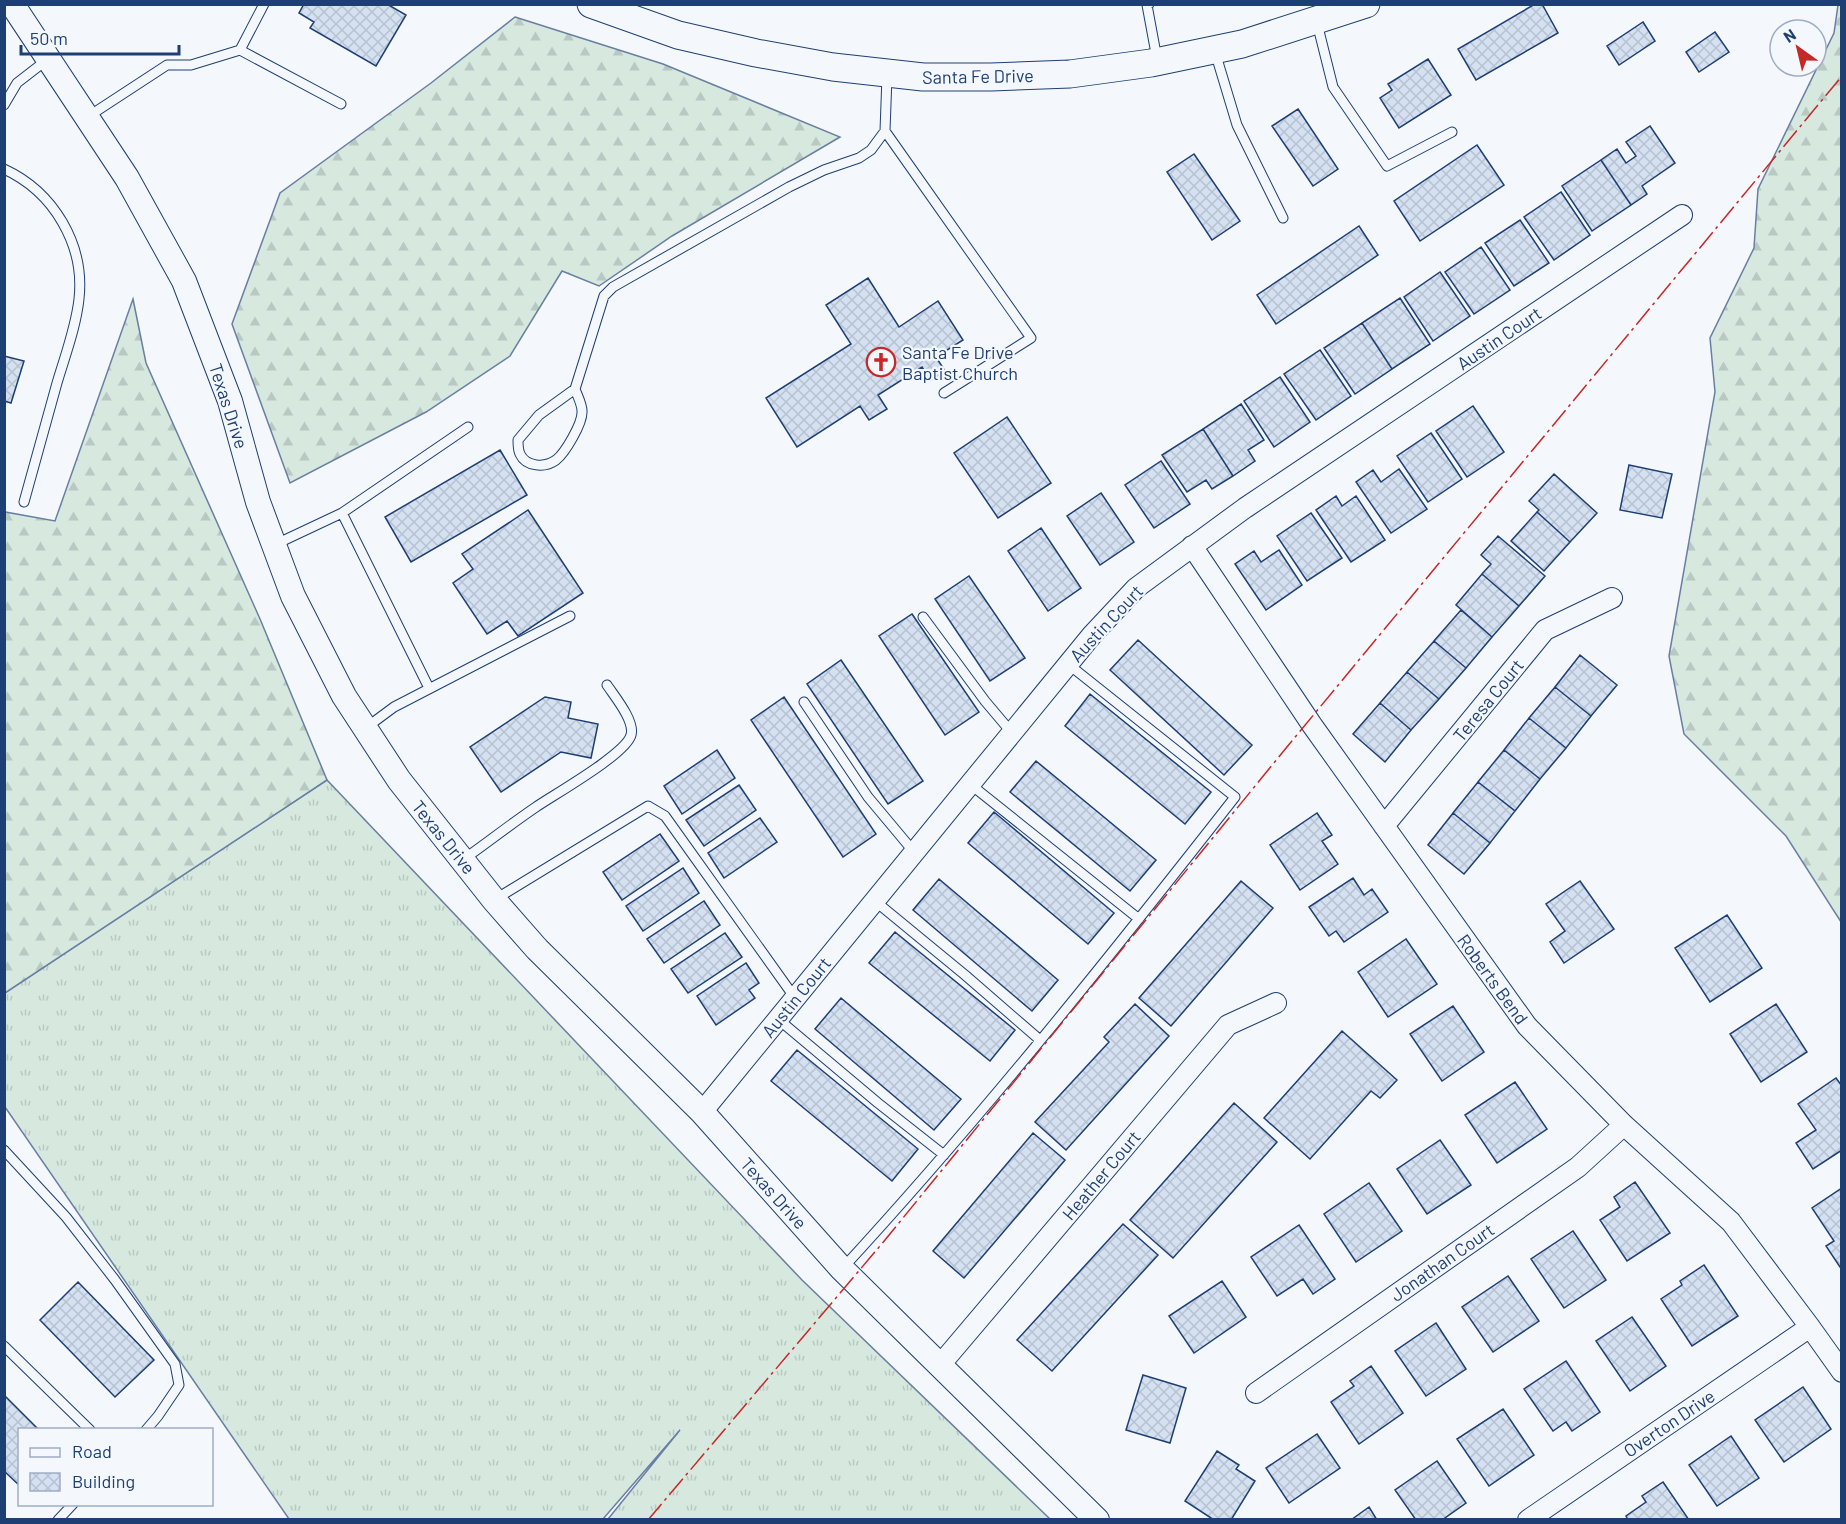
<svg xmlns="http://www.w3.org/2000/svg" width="1846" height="1524" font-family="Barlow,sans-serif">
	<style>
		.grass { fill: url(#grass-tufts); stroke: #687fa3; stroke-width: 1.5 }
		.forest { fill: url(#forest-firs); stroke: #687fa3; stroke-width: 1.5 }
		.building { fill: url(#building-cross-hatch); stroke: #1d3f73; stroke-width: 1.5 }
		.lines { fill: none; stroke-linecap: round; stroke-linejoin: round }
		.service-casing { stroke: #1d3f73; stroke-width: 11 }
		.minor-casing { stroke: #1d3f73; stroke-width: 22 }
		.tertiary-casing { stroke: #1d3f73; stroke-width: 26 }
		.secondary-casing { stroke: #1d3f73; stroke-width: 29 }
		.service { stroke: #f4f7fb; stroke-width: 9 }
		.minor { stroke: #f4f7fb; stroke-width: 20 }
		.tertiary { stroke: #f4f7fb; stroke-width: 24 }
		.secondary { stroke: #f4f7fb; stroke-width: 27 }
		.power { stroke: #c62828; stroke-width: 1.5; stroke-dasharray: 21 4.5 3 4.5; stroke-linecap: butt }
		.labels { text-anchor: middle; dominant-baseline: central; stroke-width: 4.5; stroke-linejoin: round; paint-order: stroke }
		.street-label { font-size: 18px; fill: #1d3f73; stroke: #f4f7fb }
		.poi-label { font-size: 18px; fill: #1d3f73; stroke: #f4f7fb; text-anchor: start }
	</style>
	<defs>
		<pattern id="grass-tufts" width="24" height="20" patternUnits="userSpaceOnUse" patternTransform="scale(1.5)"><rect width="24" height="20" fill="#d7e8df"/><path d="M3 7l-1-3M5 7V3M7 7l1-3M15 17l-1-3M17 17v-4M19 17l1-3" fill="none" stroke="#b8c8c3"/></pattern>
		<pattern id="forest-firs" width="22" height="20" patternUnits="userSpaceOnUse" patternTransform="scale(1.5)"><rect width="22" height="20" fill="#d7e8df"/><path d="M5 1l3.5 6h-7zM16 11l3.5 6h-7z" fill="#b8c8c3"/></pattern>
		<pattern id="building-cross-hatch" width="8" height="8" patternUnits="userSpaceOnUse" patternTransform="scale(1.5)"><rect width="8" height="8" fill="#d5e0f0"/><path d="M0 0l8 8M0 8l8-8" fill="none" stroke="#b6c1d1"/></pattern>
	</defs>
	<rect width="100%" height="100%" fill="#f4f7fb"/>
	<path class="grass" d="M327,780L802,1280L1050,1519H608L680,1430L603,1519H289L5,1107L4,993Z"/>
	<path class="forest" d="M1838,5H1842L1841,922L1786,836L1684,734L1669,656L1715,392L1710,338L1754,248L1758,189L1834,33Z
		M515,17L663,64L840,137L672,236L599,286L562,271L510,356L426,412L290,483L232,324L280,193L431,83Z
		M133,299L146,363L260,619L327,780L5,993V512L55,521Z"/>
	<path class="building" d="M304,4H387L406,15L376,66L310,28L314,22L299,13Z
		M1535,4H1542L1558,33L1476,80L1458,49Z
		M1643,22L1655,41L1619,65L1607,46Z
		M1715,32L1729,52L1699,72L1686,52Z
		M1428,59L1451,95L1399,128L1380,98L1392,90L1388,84Z
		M1298,109L1338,169L1313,186L1272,126Z
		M1650,126L1675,163L1642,186L1647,194L1631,205L1601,160L1617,149L1626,163L1636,156L1626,142Z
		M1477,145L1504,185L1420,241L1394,201Z
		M1194,154L1240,221L1212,240L1167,172Z
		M1601,160L1631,205L1592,231L1562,186Z
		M1561,192L1590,235L1554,260L1524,217Z
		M1520,220L1549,263L1514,286L1485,243Z
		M1359,226L1378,255L1276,324L1257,295Z
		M1481,247L1510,290L1474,314L1445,272Z
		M1440,272L1470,316L1433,341L1404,297Z
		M868,278L899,327L938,301L963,340L936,357L945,371L931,380L922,367L878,395L887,409L869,420L860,406L797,447L766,398L851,344L826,305Z
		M1400,298L1430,344L1392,369L1362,323Z
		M1362,323L1392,369L1355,394L1324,348Z
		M1320,350L1351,396L1316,420L1284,374Z
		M4,356L24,361L11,403L4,401Z
		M1280,377L1310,422L1274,447L1244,401Z
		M1241,404L1264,440L1248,450L1255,461L1233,476L1203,429Z
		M1473,406L1504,452L1467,477L1436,431Z
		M1007,417L1051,483L998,518L954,453Z
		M1203,429L1233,476L1212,489L1206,480L1187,492L1162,455Z
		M1431,433L1462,479L1428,502L1397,456Z
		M500,450L527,495L411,562L385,517Z
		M1161,461L1190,504L1154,528L1125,485Z
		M1629,465L1672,474L1662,518L1620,510Z
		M1399,469L1427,509L1391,533L1356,482L1373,470L1381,482Z
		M1554,474L1597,513L1570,542L1537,512L1539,510L1529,501Z
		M1101,493L1134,542L1100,565L1067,516Z
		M1336,496L1342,506L1356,496L1385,540L1351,562L1316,510Z
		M528,510L583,593L518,636L507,621L487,634L453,583L473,569L462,554Z
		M1537,512L1570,542L1544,571L1511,541Z
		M1311,513L1342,558L1307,581L1277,536Z
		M1041,528L1081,588L1048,611L1008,551Z
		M1498,536L1545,576L1519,606L1482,574L1491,564L1481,555Z
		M1279,550L1302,585L1266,610L1235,564L1254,551L1261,562Z
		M1482,574L1519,606L1492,637L1456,605Z
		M969,576L1025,658L990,681L935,599Z
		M1461,610L1492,637L1466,668L1434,641Z
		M912,614L979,712L945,735L879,636Z
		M1138,640L1252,745L1224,775L1110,670Z
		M1434,641L1466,668L1439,699L1407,672Z
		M1580,655L1617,685L1591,716L1555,687Z
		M841,660L923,781L888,804L807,684Z
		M1407,672L1439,699L1411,730L1380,703Z
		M1555,687L1591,716L1566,748L1529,718Z
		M1090,694L1211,792L1185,824L1065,726Z
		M545,697L571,702L568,718L598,724L591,758L561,752L501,792L470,747Z
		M784,697L876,834L843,857L751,720Z
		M1380,703L1411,730L1385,762L1353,734Z
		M1529,718L1566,748L1540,779L1504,750Z
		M717,750L735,778L682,814L664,786Z
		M1504,750L1540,779L1515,811L1478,782Z
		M1036,761L1156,860L1130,891L1010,792Z
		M1478,782L1515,811L1490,843L1453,813Z
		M739,785L756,810L704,846L686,820Z
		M994,812L1114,913L1088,944L968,843Z
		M1317,813L1332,835L1322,841L1338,864L1300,890L1270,845Z
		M1453,813L1490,843L1464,874L1428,845Z
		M760,818L777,842L724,878L708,853Z
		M660,834L679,861L622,900L603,872Z
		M683,868L699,893L643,931L626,906Z
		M1353,878L1364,895L1372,889L1388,912L1344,942L1336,931L1329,936L1309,907Z
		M939,879L1058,980L1032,1011L913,910Z
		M1241,881L1273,908L1171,1026L1139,998Z
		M1580,881L1614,929L1564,963L1550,942L1565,931L1546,904Z
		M704,901L720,925L664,963L647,939Z
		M1727,915L1762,968L1710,1002L1675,948Z
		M895,932L1015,1030L990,1061L869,963Z
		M725,933L742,957L688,993L671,969Z
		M1406,939L1437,984L1388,1017L1358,972Z
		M746,963L759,983L749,990L755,998L716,1025L697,996Z
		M841,998L961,1099L934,1130L815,1029Z
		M1135,1004L1169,1036L1066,1150L1035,1122L1109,1042L1104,1037Z
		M1776,1004L1807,1052L1761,1082L1730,1034Z
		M1453,1006L1484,1052L1442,1081L1410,1034Z
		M1342,1031L1397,1080L1380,1098L1371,1091L1310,1159L1264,1118Z
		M797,1050L918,1149L892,1181L771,1081Z
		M1836,1078L1842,1086V1150L1813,1169L1796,1143L1816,1130L1798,1104Z
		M1515,1082L1547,1129L1497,1163L1465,1115Z
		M1234,1103L1277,1142L1173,1258L1130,1220Z
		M1033,1133L1065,1160L964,1278L933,1251Z
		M1440,1140L1471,1185L1427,1214L1397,1169Z
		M1635,1182L1670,1233L1627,1261L1600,1220L1620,1207L1614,1197Z
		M1369,1183L1402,1231L1356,1262L1324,1214Z
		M1842,1188V1266L1840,1267L1826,1246L1834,1241L1812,1208Z
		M1123,1224L1158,1255L1052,1371L1017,1340Z
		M1299,1225L1335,1279L1313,1294L1303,1279L1277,1296L1251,1257Z
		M1573,1231L1606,1280L1564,1308L1531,1259Z
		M1704,1265L1738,1316L1692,1346L1661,1299L1682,1285L1680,1281Z
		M1508,1276L1539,1321L1493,1352L1462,1307Z
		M1222,1281L1246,1317L1194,1353L1169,1316Z
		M78,1282L154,1360L115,1397L40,1320Z
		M1632,1317L1666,1366L1630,1391L1596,1341Z
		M1436,1323L1466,1369L1426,1396L1395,1351Z
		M1566,1361L1600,1412L1572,1431L1566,1422L1553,1431L1524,1389Z
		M1371,1366L1403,1413L1359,1444L1331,1402L1354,1386L1350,1381Z
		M1143,1375L1186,1388L1170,1443L1126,1430Z
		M1803,1387L1831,1429L1784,1462L1755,1420Z
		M4,1395L39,1430H20V1486L4,1471Z
		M1503,1409L1534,1455L1489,1486L1457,1439Z
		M1317,1434L1340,1468L1289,1503L1266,1468Z
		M1731,1436L1759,1478L1717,1506L1689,1465Z
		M1217,1451L1239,1465L1236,1469L1255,1481L1231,1520H1214L1185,1501Z
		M1437,1461L1466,1503L1442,1520H1416L1395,1490Z
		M1663,1482L1689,1520H1628L1626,1516L1646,1502L1642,1496Z
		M1369,1507L1377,1520H1351Z"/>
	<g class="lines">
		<g class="service-casing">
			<path id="service" d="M1149,4L1147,5L1157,59
				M1317,23L1333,87L1387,166L1452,132
				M240,50L341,104
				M1215,52L1237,125L1283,218
				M887,76L885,131L1031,338L944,393
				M4,105L17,83L48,59
				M89,116L167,65H191L240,50L264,4
				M4,169C54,192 85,245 79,299C76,327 65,356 57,383C46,423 35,463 24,502
				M575,389C577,395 582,404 582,411C583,423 565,453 556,460C545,468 526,467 520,454C518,450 518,445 518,440L539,415L575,389L604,296L613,287L789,187L824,170L859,158L871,150L885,131
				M342,513L429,688
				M274,545L342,513L468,427
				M923,617L985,701L1012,733
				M804,702L868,797L914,852
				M367,727L394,707L570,616
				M970,784L1139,919
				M464,859C488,842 511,824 536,807C555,794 626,754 631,735C635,721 615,697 607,685
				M494,900L648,806L665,816L795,998
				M875,901L965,975L1040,1040
				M778,1019L878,1103L944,1155
				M4,1150L66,1217L115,1280L175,1364L179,1385L158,1416L146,1430
				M842,1269C981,1118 1109,958 1235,797L1068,664
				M4,1346L90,1430
				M58,1520L73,1504"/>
		</g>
		<g class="minor-casing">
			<path id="minor" d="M1192,546L1312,725L1527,1026L1624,1125L1731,1222L1810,1327L1842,1372
				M1384,826L1545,630L1612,598
				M702,1112L1092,635L1136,588L1245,508L1682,215
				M940,1365L1228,1025L1276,1003
				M1256,1393L1578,1167L1624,1125
				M1528,1520L1810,1327"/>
		</g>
		<g class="tertiary-casing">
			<path id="tertiary" d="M12,4L127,178L184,281L230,401L258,502L293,596L344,696L399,780L494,900L537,949L702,1112L842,1269L1097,1520"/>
		</g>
		<g class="secondary-casing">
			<path id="secondary" d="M591,4L678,35L756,53L833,67L923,77H991L1070,74L1151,63L1242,44L1366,4"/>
		</g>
		<use href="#service" class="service"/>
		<use href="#minor" class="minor"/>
		<use href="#tertiary" class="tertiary"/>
		<use href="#secondary" class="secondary"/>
		<path class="power" d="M648,1520L885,1240L1282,753L1842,76"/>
	</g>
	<defs>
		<g id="church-ring" transform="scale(1.5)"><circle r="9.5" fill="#f4f7fb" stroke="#c62828" stroke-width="1.5"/><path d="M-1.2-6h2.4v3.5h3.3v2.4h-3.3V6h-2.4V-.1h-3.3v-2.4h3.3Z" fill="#c62828"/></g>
	</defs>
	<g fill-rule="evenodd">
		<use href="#church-ring" x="881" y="362"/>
	</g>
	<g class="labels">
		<g class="street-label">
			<text transform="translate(978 76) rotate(-1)">Santa Fe Drive</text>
			<text transform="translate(1499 338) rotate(-34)">Austin Court</text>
			<text transform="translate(229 406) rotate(72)">Texas Drive</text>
			<text transform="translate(1106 623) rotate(-47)">Austin Court</text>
			<text transform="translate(1488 700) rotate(-51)">Teresa Court</text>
			<text transform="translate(444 837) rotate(51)">Texas Drive</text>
			<text transform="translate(1493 979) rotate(54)">Roberts Bend</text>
			<text transform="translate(796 997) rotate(-51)">Austin Court</text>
			<text transform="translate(1101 1175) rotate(-50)">Heather Court</text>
			<text transform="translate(774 1193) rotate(48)">Texas Drive</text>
			<text transform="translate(1442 1262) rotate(-35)">Jonathan Court</text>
			<text transform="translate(1669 1423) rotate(-34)">Overton Drive</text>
		</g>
		<g class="poi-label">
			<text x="902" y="352">Santa Fe Drive<tspan x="902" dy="21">Baptist Church</tspan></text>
		</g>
	</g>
	<rect width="1846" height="1524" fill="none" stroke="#1d3f73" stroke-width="12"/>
	<rect x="18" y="1428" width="195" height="78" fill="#f4f7fb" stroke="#9eadc5" stroke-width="1.5"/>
	<rect x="30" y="1448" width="30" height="9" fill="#f4f7fb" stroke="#9eadc5" stroke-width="1.5"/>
	<text x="72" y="1458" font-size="18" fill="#1d3f73">Road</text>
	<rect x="30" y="1473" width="30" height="18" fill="url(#building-cross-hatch)" stroke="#9eadc5" stroke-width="1.5"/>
	<text x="72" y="1488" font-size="18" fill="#1d3f73">Building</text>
	<g transform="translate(1798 48) rotate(326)"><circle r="28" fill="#f4f7fb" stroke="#9eadc5" stroke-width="1.5"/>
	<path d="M0-4.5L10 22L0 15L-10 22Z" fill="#c62828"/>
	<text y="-9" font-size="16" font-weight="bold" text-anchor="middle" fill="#1d3f73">N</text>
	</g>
	<path d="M21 45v9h158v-9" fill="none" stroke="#1d3f73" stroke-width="3"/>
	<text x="30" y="45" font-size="18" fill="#1d3f73" stroke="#f4f7fb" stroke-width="4.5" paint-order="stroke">50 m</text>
</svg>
